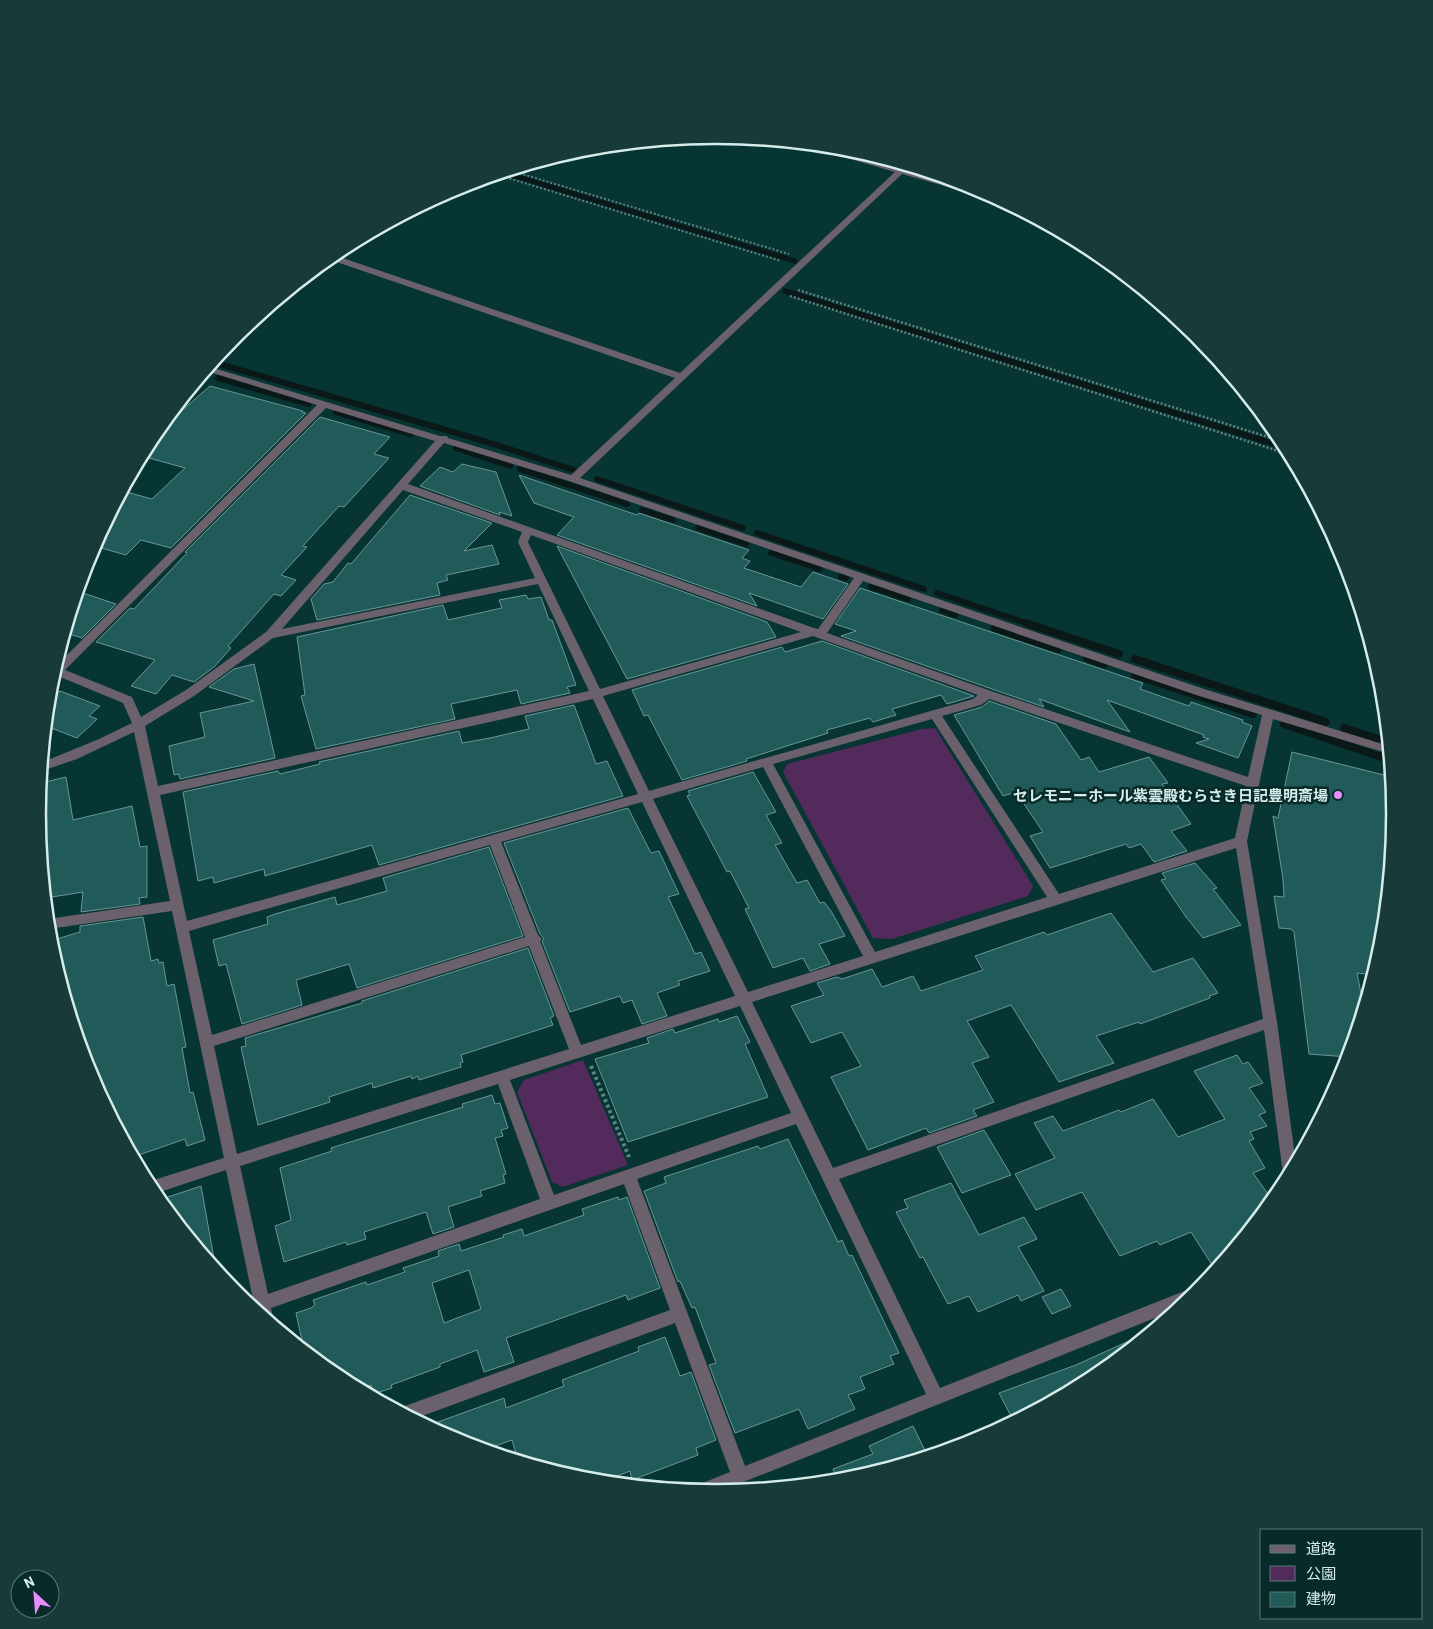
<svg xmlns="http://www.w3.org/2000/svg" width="1433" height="1629" font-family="Barlow,'Noto Sans JP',sans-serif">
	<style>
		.green { fill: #522a5b }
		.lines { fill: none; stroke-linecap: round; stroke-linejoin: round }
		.stream-far2 { stroke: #0a1918; stroke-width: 5 }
		.stream-far1 { stroke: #0a1918; stroke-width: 6 }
		.stream { stroke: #0a1918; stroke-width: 8 }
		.building { fill: #205b59; stroke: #6a9694; fill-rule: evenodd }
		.path-far2 { stroke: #5f8381; stroke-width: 2; stroke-dasharray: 2 2; stroke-linecap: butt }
		.path-far1 { stroke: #5f8381; stroke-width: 2.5; stroke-dasharray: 2 2; stroke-linecap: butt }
		.path { stroke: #5f8381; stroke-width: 4; stroke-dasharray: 3 3; stroke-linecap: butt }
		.minor { fill: #6a616c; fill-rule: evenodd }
		.poi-dot { fill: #e98dfe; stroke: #082a29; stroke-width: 2 }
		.labels { text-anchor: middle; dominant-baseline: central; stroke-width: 5; stroke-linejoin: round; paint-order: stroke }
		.poi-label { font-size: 15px; font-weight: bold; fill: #d5ecea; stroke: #082a29; text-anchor: end }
		.rim { fill: none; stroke: #d5ecea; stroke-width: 2.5 }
	</style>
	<rect width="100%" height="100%" fill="#073534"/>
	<path class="green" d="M935,728L1033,886L1028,896L892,939L873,938L783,772L787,764L922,729Z
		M583,1060L628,1165L563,1187L552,1182L517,1092L524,1080Z"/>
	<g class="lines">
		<path class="stream-far2" d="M505,173L795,261"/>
		<path class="stream-far1" d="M785,291L1287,448
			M213,362L487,442L574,470
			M218,378L309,404
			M336,412L411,434
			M456,448L510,466
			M520,469L627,504
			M597,479L743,528
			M642,510L673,520
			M698,528L746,544
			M757,533L924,589
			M771,553L820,569
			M841,577L846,578
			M871,587L908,599
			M937,593L1029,624
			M942,610L955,615"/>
		<path class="stream" d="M1026,623L1119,654
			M995,628L1058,649
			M1087,658L1104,664
			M1135,659L1326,722
			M1135,675L1253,714
			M1284,724L1390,760
			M1344,728L1388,742"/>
	</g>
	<path class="building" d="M210,386L303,411L302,412L306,413L171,548L141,540L126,555L94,546L123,491L152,499L185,468L142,456L156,433Z
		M320,417L390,437L374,454L389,458L344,507L339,506L303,546L307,547L281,575L296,580L281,596L274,594L228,646L231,648L214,667L194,682L172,675L156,694L131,686L155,660L96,642L130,608L134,609L187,553L185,552Z
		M462,464L496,472L512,516L499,512L500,515L420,486L440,467L453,472Z
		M519,475L637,515L639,513L749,550L742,558L750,561L744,568L801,587L813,572L848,584L823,619L749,593L757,606L557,535L574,517L534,503Z
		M410,495L492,523L464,551L492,545L499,564L446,575L448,580L437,583L440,595L317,620L311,599L324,584L333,582L348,563L351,564Z
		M557,546L767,622L776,637L627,679Z
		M860,588L1143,683L1140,689L1189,706L1191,702L1243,720L1242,722L1252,726L1238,758L1196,743L1209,739L1203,737L1204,735L1107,700L1130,732L1039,699L1044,707L992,689L841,636L856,631L835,624Z
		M83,593L116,604L82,638L66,633L75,601Z
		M526,595L528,599L541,597L549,620H552L576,685L567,687L570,693L521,704L517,690L451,704L455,719L316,749L301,696L305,695L297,637L443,605L448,620L502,608L499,600Z
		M822,641L974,696L947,704L941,695L892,709L896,715L873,722L870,718L827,730L828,733L746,759L747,761L682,780L648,715L644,716L632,690L782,647L785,652Z
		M254,664L275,758L180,779L179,774L174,775L169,746L205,737L200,713L254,701L209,687L234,669Z
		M50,691L57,694L60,691L100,706L89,716L97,719L77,738L46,726Z
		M989,701L1056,724L1081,760L1089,757L1099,772L1149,757L1168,783L1162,784L1191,824L1171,831L1187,851L1154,862L1141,844L1129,848L1126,844L1050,868L1030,836L1043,832L1016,792L1003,796L954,715L982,707Z
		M574,705L596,764L607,761L623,796L379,865L372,845L265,876L264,869L214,883L213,877L198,881L183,792L278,771L280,774L320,764L319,762L459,731L462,743L490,738L529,729L525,716Z
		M1292,752L1392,777L1396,815L1382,947L1374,975L1357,973L1364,1009L1349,1057L1309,1054L1294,932L1291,929L1279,928L1274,896L1284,897L1283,879L1273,816L1278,818Z
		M753,772L776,812L766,815L782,843L775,845L797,883L807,880L820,903L824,902L831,911L845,936L819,944L830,964L810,971L803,958L773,968L745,909L749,908L730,871L727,872L687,796L690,795L688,791Z
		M66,777L73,820L132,806L140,847L147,846V897L139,898L140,904L81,912L83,892L46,898L38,814L41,783Z
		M628,808L651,853L659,851L679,894L668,897L695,954L701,952L710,971L678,981L680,985L657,993L667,1016L642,1024L632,1000L623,1003L620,996L570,1012L542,941L544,939L540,934L504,843Z
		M489,847L523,936L357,988L349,964L296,980L302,1005L242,1024L226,964L219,966L213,940L268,924L267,917L275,914L335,897L337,905L387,891L383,878Z
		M1195,863L1217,888L1213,889L1241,925L1203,938L1186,917L1161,880L1166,879L1162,873Z
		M1111,913L1153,972L1193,958L1218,993L1209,996L1210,998L1140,1024L1139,1022L1096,1036L1114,1063L1059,1082L1011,1005L967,1021L989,1057L972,1063L994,1102L973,1110L977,1116L929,1133L926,1128L868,1150L831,1077L861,1066L842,1032L811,1043L791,1006L824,995L817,983L837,977L842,979L872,969L882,987L913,976L921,991L983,970L975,956L1044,932L1047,935Z
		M143,917L151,961L158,959L159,963L163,962L167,986L174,984L186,1047L182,1048L190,1093L193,1092L205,1140L187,1146L185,1139L133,1157L89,1074L50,941L80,932V926Z
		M528,948L554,1016L550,1018L553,1025L461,1055L463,1062L460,1063L461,1067L419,1080L418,1076L412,1079L411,1076L373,1088L372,1083L329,1097L330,1102L258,1125L241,1047L246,1046L245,1038L362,1003V1001Z
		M737,1016L750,1042L745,1044L768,1097L628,1142L595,1059L649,1043L647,1038L673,1029L675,1033L718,1019L719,1022Z
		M1237,1055L1243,1064L1248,1062L1263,1083L1249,1088L1266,1112L1259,1115L1267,1126L1250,1132L1254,1139L1249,1141L1265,1168L1253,1173L1273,1201L1216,1271L1191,1232L1160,1245L1157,1241L1120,1256L1082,1192L1036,1210L1015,1174L1055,1158L1034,1123L1053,1116L1063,1131L1119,1110L1121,1112L1153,1099L1178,1137L1225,1119L1194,1071Z
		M492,1095L495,1104L500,1103L508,1128L501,1130L503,1136L495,1138L506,1174L503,1175L505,1183L480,1191L482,1196L448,1207L454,1227L433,1234L426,1212L364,1232L366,1239L347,1245L346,1242L284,1262L275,1226L291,1220L280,1168L332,1151L331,1148L463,1107L462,1104Z
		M984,1130L1011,1175L962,1193L937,1147Z
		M788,1139L838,1242L842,1240L849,1256L852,1255L899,1353L890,1356L894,1364L860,1377L865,1389L848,1395L855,1409L808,1429L799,1409L735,1433L709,1365L716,1363L695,1307L692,1308L680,1281L678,1282L644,1191L666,1183L664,1177L758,1146L760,1149Z
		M951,1183L979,1235L1024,1217L1037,1239L1018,1247L1044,1291L1021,1301L1018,1295L978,1312L969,1296L948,1304L923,1257L920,1258L896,1212L908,1208L904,1200Z
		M201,1186L216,1270L159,1200Z
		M618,1197L619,1200L627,1197L660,1288L628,1300L626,1295L506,1338L514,1362L484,1372L477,1350L440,1364V1367L391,1385L392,1388L373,1394L371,1385L358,1389L339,1379L304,1350L296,1313L311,1308L315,1305L313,1300L366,1282L367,1285L405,1272L403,1268L439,1256L438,1251L459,1244L461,1251L504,1237L503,1235L522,1229L524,1236L584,1215L582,1209ZM469,1270L481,1309L444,1323L432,1283Z
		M1061,1289L1071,1306L1052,1314L1042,1297Z
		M665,1337L680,1376L691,1372L716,1440L696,1448L698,1455L632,1480L630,1471L602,1482L584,1480L518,1461L512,1440L484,1450L456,1442L427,1426L504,1398L506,1408L564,1386L562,1380L639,1351L638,1347Z
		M1131,1340L1134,1346L1093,1379L1014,1422L999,1393L1076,1365Z
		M913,1426L928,1457L849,1480L838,1482L833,1469L873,1454L869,1446Z"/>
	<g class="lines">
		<path class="path-far2" d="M512,171L789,254
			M498,175L781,261"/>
		<path class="path-far1" d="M798,290L1284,442
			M790,296L1291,455"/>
		<path class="path" d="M591,1066L629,1157"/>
		<path class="minor" d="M799,144L817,145L899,168L903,165L909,167L906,170L986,192L997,198L991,199L902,174L580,478L1204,689L1389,746L1390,754L1273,719L1247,841L1277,1022L1296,1164L1287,1180L1283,1174L1264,1030L839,1179L940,1388L1197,1286L1202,1288L1180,1308L716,1493L693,1491L695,1486L730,1472L675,1323L414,1419L398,1411L405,1406L670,1310L624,1184L271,1308L273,1318L271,1323L245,1302L253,1299L226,1170L154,1194L147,1182L224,1158L172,911L49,929L48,919L170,901L134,732L77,759L42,771L43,762L99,739L132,723L123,703L53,674L56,666L317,405L206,371L210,367L440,436H447L448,438L571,475L675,378L328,259L334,255L680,373L895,172ZM326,408L435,441L266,632L186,690L141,717L132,697L65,670ZM444,443L569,481L854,578L818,629L814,628L408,484ZM403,490L522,532L518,542L535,578L282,629ZM531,535L801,632L600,689L528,542ZM863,581L1196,695L1262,715L1248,777L991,691L827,633ZM538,584L589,691L158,786L145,726L194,696L273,638ZM813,636L978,695L973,699L649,791L603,696ZM593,699L638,794L187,921L160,795ZM989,699L1246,786L1235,838L1059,894L942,716L981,705ZM932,719L1047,897L875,952L773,764ZM763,767L863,956L748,992L653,799ZM642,802L735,996L581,1045L540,941L542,939L538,935L501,842ZM490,845L525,937L212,1035L189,931ZM1236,848L1263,1019L833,1168L752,1002ZM529,946L569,1049L237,1154L214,1046ZM740,1006L791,1113L554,1195L510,1080ZM498,1084L540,1199L268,1294L240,1166ZM796,1124L926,1394L745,1466L637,1179Z"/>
	</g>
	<circle class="poi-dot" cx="1338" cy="795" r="5"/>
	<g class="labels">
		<g class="poi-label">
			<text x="1328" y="795">セレモニーホール紫雲殿むらさき日記豊明斎場</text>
		</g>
	</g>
	<path d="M0 0H1433V1629H0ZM46 814a670 670 0 1 1 1340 0a670 670 0 1 1-1340 0Z" fill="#183a38" fill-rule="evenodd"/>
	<path class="rim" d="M46 814a670 670 0 1 1 1340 0a670 670 0 1 1-1340 0Z"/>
	<rect x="1260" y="1529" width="162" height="90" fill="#082a29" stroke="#5a7876"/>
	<rect x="1270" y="1545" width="25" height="8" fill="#6a616c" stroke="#5a7876"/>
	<text x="1306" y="1554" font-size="15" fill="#d5ecea">道路</text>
	<rect x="1270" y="1566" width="25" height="15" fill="#522a5b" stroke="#5a7876"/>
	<text x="1306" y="1579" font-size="15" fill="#d5ecea">公園</text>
	<rect x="1270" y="1592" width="25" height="15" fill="#205b59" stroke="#5a7876"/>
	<text x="1306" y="1604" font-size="15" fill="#d5ecea">建物</text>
	<g transform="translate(35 1594) rotate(334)"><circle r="24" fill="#082a29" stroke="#5a7876"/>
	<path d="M0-4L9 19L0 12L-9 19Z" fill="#e98dfe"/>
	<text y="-8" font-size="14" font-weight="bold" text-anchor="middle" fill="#d5ecea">N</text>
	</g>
</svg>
